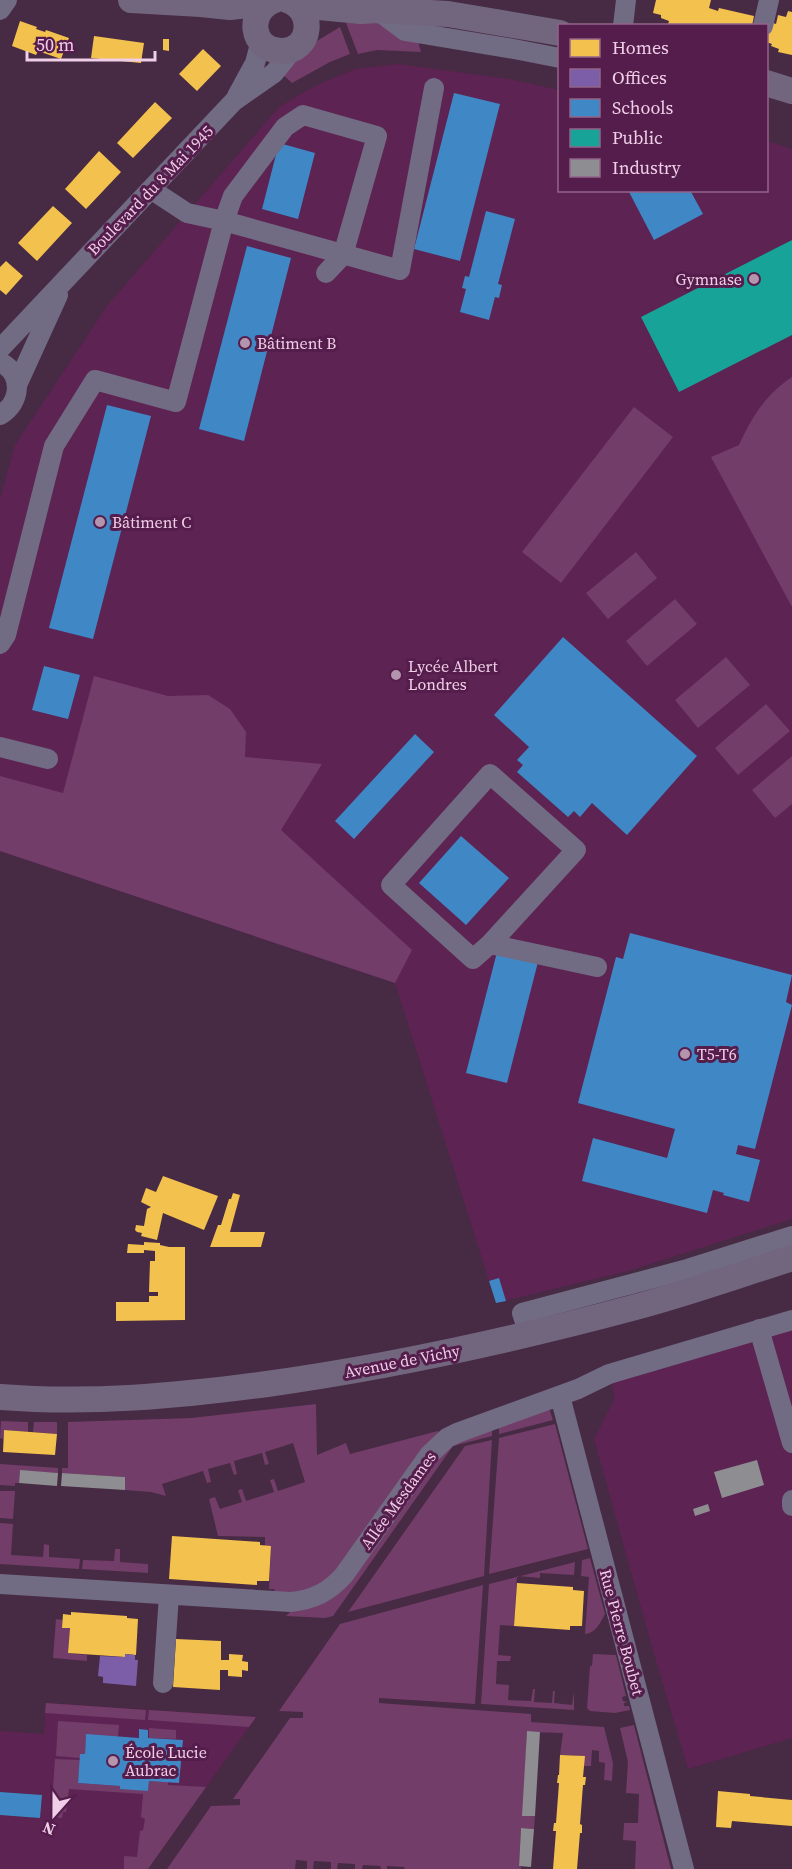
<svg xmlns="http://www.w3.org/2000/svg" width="792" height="1869" font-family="'Source Serif 4',serif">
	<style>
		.built { fill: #5d2353 }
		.green { fill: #723d68 }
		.homes { fill: #f2c14e }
		.offices { fill: #7b5ea7 }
		.schools { fill: #3f88c5 }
		.public { fill: #17a398 }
		.industry { fill: #8d8d92 }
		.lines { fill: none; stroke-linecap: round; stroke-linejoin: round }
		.minor { stroke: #716b84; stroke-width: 20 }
		.major { stroke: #72667e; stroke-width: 26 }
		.poi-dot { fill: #b595ae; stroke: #541d4b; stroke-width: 2 }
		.labels { text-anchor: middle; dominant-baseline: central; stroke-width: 6; stroke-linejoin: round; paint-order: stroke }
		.street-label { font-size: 16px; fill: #f0cee8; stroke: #541d4b }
		.poi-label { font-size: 16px; fill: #f0cee8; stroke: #541d4b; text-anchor: start }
	</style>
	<rect width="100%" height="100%" fill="#472a43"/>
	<path class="built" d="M398,64L509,79L559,90L560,190H766L767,141L792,149V1219L628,1271L496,1303L395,983L0,851V499L15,445L107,306L279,107L315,86L355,69Z
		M792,1320V1738L688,1769L652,1647L594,1439L615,1398L609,1374Z
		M46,1703L256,1717L148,1869H0V1815L40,1818L42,1795L0,1792V1731L44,1734Z"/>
	<path class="green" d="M357,20L376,22L417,38L421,52L377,50L358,54L346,23Z
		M340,27L350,54L330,62L292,83L281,73L310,45Z
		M792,377V607L711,457L739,445C751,418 766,394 792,377Z
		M634,407L673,437L561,583L522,552Z
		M636,552L657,578L608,619L586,593Z
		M675,599L697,624L647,666L626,641Z
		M726,657L750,685L698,728L675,700Z
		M94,676L168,696L208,695L230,709L246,732L245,757L322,764L281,830L412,950L395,983L0,851V776L63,793Z
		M766,704L790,731L738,775L715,748Z
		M792,756V804L775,818L752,790Z
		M316,1404L317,1455L346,1443L350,1454L438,1431L439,1433L338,1569L326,1581L301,1593H275L274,1589H269L271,1546H265V1537L218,1536L209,1499L215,1497L220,1509L242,1502L238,1490L242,1489L246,1501L274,1492L270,1480L274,1479L278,1491L305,1482L293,1443L265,1452L269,1464L265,1465L262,1453L234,1461L237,1474L234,1475L230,1463L208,1469L211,1482L207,1483L203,1471L162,1484L166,1496L151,1492L125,1490V1477L62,1473V1468H68V1422L191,1418Z
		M549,1408L553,1420L499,1434V1426Z
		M1,1421L28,1422V1432L4,1430L3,1439L0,1438Z
		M34,1422H57V1434L33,1432Z
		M555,1424L588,1549L489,1574L499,1438Z
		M492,1429V1436L453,1446L333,1616L325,1618L286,1616L291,1611L304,1609L438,1457L451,1446Z
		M492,1440L484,1576L348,1612L465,1446Z
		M0,1464L58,1468V1473L20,1471L19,1483H15V1486L0,1485Z
		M0,1491H15L13,1519L0,1518Z
		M0,1523L13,1524L11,1555L43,1557L44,1544L49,1545V1557L80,1559L79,1569L0,1564Z
		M115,1549H120V1562L148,1564V1573L82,1569L83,1560L114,1561Z
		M590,1558L605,1614C600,1623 596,1633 585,1634L589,1577L581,1576L582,1560Z
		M575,1562L574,1575L540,1573V1578L517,1576L514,1626L500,1625L498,1655L511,1656L510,1661H497L496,1684L509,1685L508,1700L531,1701L533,1689H535L534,1702L552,1703L553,1691H555L554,1703L572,1705L574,1692V1710L481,1704L489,1584Z
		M483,1585L475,1704L379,1698V1703L531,1714V1722L604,1727L613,1763L612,1781L604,1780L605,1763L599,1762V1751L592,1750L591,1766H584V1756L560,1755L563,1733L527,1732L523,1816H535L534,1829L521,1828L519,1866L521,1867V1869H405L404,1867L387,1866V1869H381L380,1866L363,1865L362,1869H355V1864L338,1863L337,1869H331V1862L314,1861L313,1869H307V1861L296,1860L295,1869H167L211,1806L240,1805V1799H233L290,1718H303V1712L279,1711L340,1624Z
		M56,1619L63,1620L62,1628H70L68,1653L87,1655V1661L53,1658Z
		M593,1654L616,1655L626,1696L622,1697L623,1701L628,1702L624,1703V1706H629L630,1710L615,1713L590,1711L587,1708L590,1666H592Z
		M46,1703L146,1710L145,1720L45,1713Z
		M149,1710L256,1717L249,1727L148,1720Z
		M58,1721L119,1725L118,1737L86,1735L85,1754H80V1758L56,1756Z
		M634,1725L671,1869H635L636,1841L623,1840L624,1823H638L639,1794L626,1793L628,1762L620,1728Z
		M149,1728L176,1730V1739L149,1738Z
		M55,1759L80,1760L78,1783L120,1786L148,1791L149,1781L168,1782V1785L206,1787L148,1869H124V1856L137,1857L140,1831L143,1830L145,1819L141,1817L143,1794L69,1789L66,1812H63L62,1818L51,1817Z"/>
	<path class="homes" d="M656,0H711L709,8L718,11L719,8L754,16L752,26H673L668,24L669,21L661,18V15L653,13Z
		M788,11L792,12V55L778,52L779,49L771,46L772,44L766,42L770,22L776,24L778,15L786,17Z
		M20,21L37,27L36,29L45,32L46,30L69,38L61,59L38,51L36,55L12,46Z
		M94,36L144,43L141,63L91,58Z
		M163,39H169V51L163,50Z
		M203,49L221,66L197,91L179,74Z
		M155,102L172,118L133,158L117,143Z
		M99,151L121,172L86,209L65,189Z
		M53,206L72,223L37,261L18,243Z
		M6,261L23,276L6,295L0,290V267Z
		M163,1176L218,1196L204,1230L163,1213L157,1240L141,1236L142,1233L137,1232L135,1230L136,1225L144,1226L147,1209L151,1207L141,1202L146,1188L156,1192Z
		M233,1193L240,1195L230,1232H265L261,1247H210L218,1225H221L229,1199H231Z
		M144,1242L160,1243V1245L169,1247H185V1320L116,1321V1302H149V1296H158V1292H149L150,1261H155V1251L144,1250V1253H127L128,1244L144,1245Z
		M4,1430L57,1434L55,1455L3,1452Z
		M172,1536L260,1542V1545L271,1546L269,1581H257V1585L169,1579Z
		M517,1583L573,1587V1590L584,1591L582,1626H570V1630L514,1626Z
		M71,1612L127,1616V1618L138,1619L136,1655L125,1654V1657L68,1653L70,1628H62L63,1614L71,1615Z
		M176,1639L221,1641V1660H229V1654L243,1655L242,1661L248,1662V1671L242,1670V1677L228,1676V1670H220V1690L173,1687Z
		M560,1755L585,1756L583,1777H586L585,1785H583L580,1824L582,1825V1833H580L577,1869H553L556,1831H553L554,1823H556L559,1783H557L558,1775H559Z
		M718,1791L750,1794V1796L792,1800V1826L732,1821L731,1828L716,1827Z"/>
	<path class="offices" d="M125,1654L135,1655V1660H138L136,1686L103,1683V1677L98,1676L100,1656L125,1657Z"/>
	<path class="schools" d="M454,93L500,104L460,261L414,249Z
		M279,143L315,153L298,219L262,209Z
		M628,190H690L703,214L654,240Z
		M486,211L515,219L498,284L502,285L499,298L495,297L489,320L460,312L466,289L462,288L465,276L469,277Z
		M247,246L291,258L244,441L199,429Z
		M107,405L151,416L93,639L49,628Z
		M563,637L697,756L627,835L592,803L580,817L574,811L568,817L517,772L523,765L517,760L529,747L494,715Z
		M44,666L80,675L68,719L32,710Z
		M415,734L434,752L354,839L335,821Z
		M461,836L509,878L466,925L419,883Z
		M630,933L792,975L786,1002L792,1005L755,1149L738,1145L736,1154L760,1160L749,1202L723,1195L724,1193L713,1190L707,1213L582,1181L593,1138L667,1158L675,1129L578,1103L616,957L623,959Z
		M497,952L538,962L507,1083L466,1073Z
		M499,1278L506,1301L496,1303L489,1281Z
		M139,1729L148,1730V1738L183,1740L179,1783L149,1781L148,1791L120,1789V1786L78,1783L80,1754H85L86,1734L139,1738Z
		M0,1792L42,1795L40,1818L0,1815Z"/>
	<path class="public" d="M792,240V335L679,392L641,317Z"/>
	<path class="industry" d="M757,1460L764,1485L722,1498L714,1472Z
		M20,1470L58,1473L57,1486L19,1483Z
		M62,1473L125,1477V1490L61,1486Z
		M708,1504L710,1511L695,1516L693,1509Z
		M527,1731L540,1732L535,1816H522Z
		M521,1828L534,1829L531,1867L519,1866Z"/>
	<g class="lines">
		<path class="minor" d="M0,10L7,0
			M377,10L405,31L514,49L560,58
			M623,26L626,0
			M763,26L769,0
			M237,96L255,63L261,41
			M152,190L187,213L224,221L400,270L434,88
			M0,349L234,101L274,73L294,48
			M0,362C24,374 21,403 0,415
			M17,385L58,295
			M0,644L6,635L54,446L95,380L176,402L224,221L233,196L285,127L303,115L377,136L343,255L326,273
			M0,747L48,759
			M490,774L576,850L490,944L473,959L391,885Z
			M490,944L597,967
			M759,1329L792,1443
			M529,1334L522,1313L684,1270L792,1236
			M560,1396L684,1869
			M792,1500V1506
			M0,1584L290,1602C313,1600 329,1592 344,1575L429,1455L447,1438L457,1433L578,1389L609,1374L792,1320
			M163,1683L169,1595"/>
		<path class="major" d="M131,0L201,4L230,7L268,3
			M275,0C246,10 250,50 281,51C312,52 316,9 287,0
			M298,5L361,11L377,10L448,14L560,33
			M766,83L792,91
			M0,1397C89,1404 179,1396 267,1384C390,1367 512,1340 632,1308C686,1294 739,1275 792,1258"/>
	</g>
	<g class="poi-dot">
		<circle cx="754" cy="279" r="6"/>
		<circle cx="245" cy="343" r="6"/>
		<circle cx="100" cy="522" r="6"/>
		<circle cx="396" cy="675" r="6"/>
		<circle cx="685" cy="1054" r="6"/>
		<circle cx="113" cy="1761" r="6"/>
	</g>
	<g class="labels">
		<g class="street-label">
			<text transform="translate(150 190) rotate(-46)">Boulevard du 8 Mai 1945</text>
			<text transform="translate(402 1361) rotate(-11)">Avenue de Vichy</text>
			<text transform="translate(398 1500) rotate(-54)">Allée Mesdames</text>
			<text transform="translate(622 1632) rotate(75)">Rue Pierre Boubet</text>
		</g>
		<g class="poi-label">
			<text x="742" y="279" text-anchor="end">Gymnase</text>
			<text x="257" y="343">Bâtiment B</text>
			<text x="112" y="522">Bâtiment C</text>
			<text x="408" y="666">Lycée Albert<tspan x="408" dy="18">Londres</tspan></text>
			<text x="697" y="1054">T5-T6</text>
			<text x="125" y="1752">École Lucie<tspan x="125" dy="18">Aubrac</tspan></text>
		</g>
	</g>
	<rect x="558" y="24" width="210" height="168" fill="#541d4b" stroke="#92648a" stroke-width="1.5"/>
	<rect x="570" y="39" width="30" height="18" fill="#f2c14e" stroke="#92648a" stroke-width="1.5"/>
	<text x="612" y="54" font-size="18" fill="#f0cee8">Homes</text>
	<rect x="570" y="69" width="30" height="18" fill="#7b5ea7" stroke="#92648a" stroke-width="1.5"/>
	<text x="612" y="84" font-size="18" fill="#f0cee8">Offices</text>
	<rect x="570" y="99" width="30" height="18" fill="#3f88c5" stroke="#92648a" stroke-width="1.5"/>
	<text x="612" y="114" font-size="18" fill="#f0cee8">Schools</text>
	<rect x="570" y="129" width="30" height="18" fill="#17a398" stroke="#92648a" stroke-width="1.5"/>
	<text x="612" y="144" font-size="18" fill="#f0cee8">Public</text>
	<rect x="570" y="159" width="30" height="18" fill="#8d8d92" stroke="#92648a" stroke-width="1.5"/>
	<text x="612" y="174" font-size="18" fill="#f0cee8">Industry</text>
	<g transform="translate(54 1815) rotate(201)" stroke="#541d4b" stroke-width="4.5" paint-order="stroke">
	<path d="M0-4.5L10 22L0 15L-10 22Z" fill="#f0cee8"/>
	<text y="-9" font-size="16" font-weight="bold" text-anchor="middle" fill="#f0cee8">N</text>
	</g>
	<path d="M27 51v9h128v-9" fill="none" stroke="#f0cee8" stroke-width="3"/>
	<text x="36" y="51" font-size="18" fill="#f0cee8" stroke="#541d4b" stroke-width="4.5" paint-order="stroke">50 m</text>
</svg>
